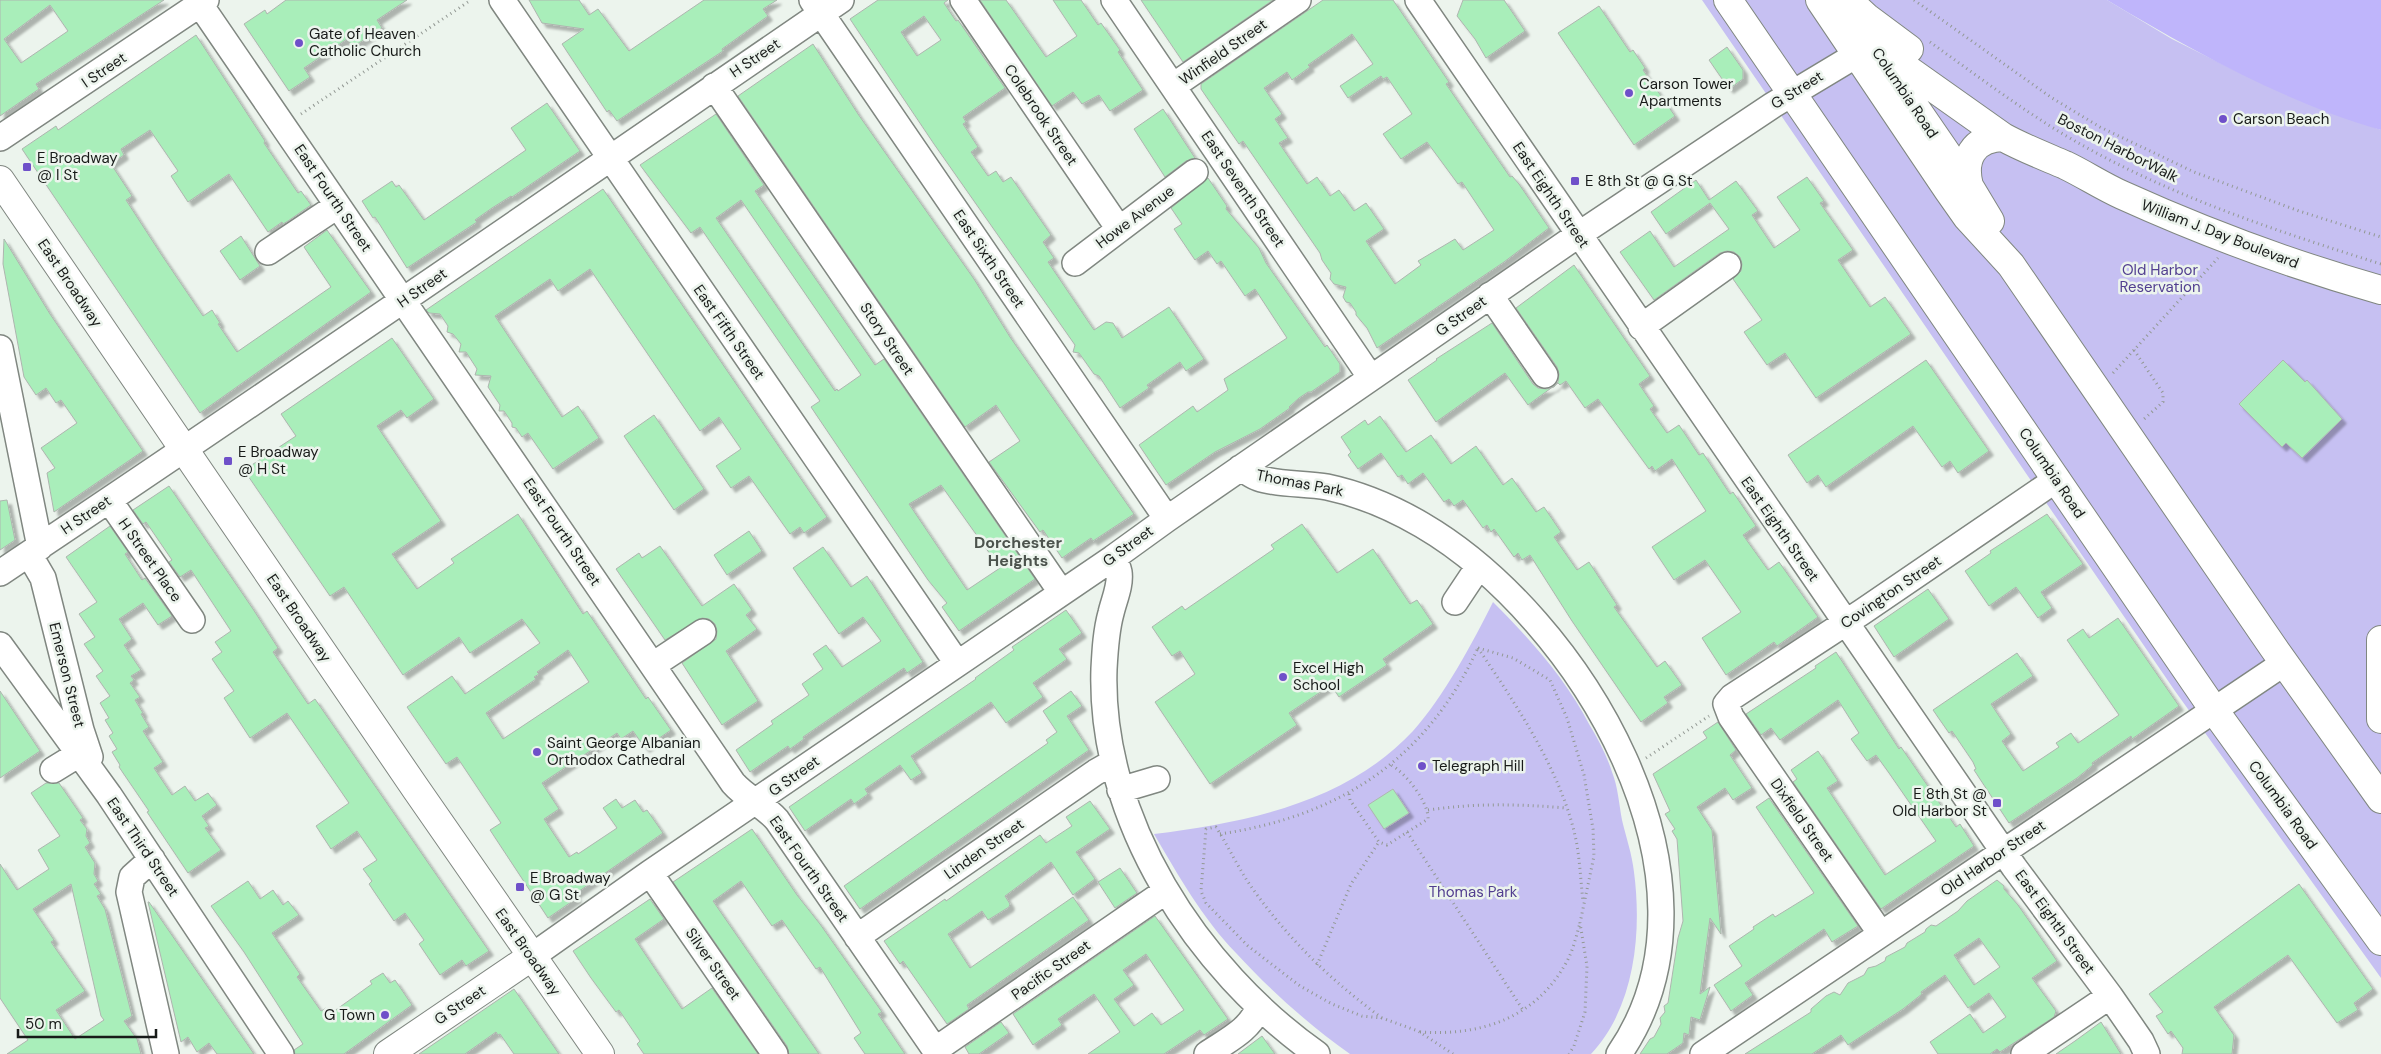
<svg xmlns="http://www.w3.org/2000/svg" width="2381" height="1054" font-family="'DM Sans',sans-serif">
	<style>
		.green { fill: #c6c0f2 }
		.water { fill: #bfb5fb }
		.building { fill: #a9eeba; stroke: #aeb5af; fill-rule: evenodd; filter: url(#shadow) }
		.lines { fill: none; stroke-linecap: round; stroke-linejoin: round }
		.minor-casing { stroke: #808781; stroke-width: 28 }
		.major-casing { stroke: #808781; stroke-width: 30 }
		.path { stroke: #929893; stroke-width: 3; stroke-dasharray: 1 4; stroke-linecap: butt }
		.minor { stroke: #fff; stroke-width: 25 }
		.major { stroke: #fff; stroke-width: 28 }
		.poi-dot { fill: #6f50c9; stroke: #ecf4ed; stroke-width: 2 }
		.labels { text-anchor: middle; dominant-baseline: central; stroke-width: 5; stroke-linejoin: round; paint-order: stroke }
		.poi-label { font-size: 15px; fill: #181b19; stroke: #ecf4ed; text-anchor: start }
		.street-label { font-size: 15px; fill: #181b19; stroke: #ecf4ed }
		.park-label { font-size: 15px; fill: #523f90; stroke: #ecf4ed }
		.neighbourhood-label { font-size: 16px; font-weight: bold; fill: #4c534d; stroke: #ecf4ed }
	</style>
	<defs>
		<filter id="shadow"><feDropShadow dx="4.5" dy="4.5" stdDeviation="1" flood-color="#0004"/></filter>
	</defs>
	<rect width="100%" height="100%" fill="#ecf4ed"/>
	<path class="green" d="M1702,0H2107L2172,39L2238,72L2306,102L2381,130V978L2175,691Z
		M1493,602C1530,639 1565,678 1589,724C1598,739 1607,756 1612,772C1618,787 1619,804 1622,820C1626,837 1632,854 1634,872C1642,933 1635,1007 1591,1054H1350C1309,1025 1270,990 1236,953C1203,919 1178,875 1154,834C1247,822 1346,803 1413,731C1443,698 1473,642 1493,602Z"/>
	<path class="water" d="M2107,0H2381V130C2286,103 2191,50 2107,0Z"/>
	<path class="building" d="M0,0H164L36,84L39,89L0,116ZM50,5L68,31L21,63L4,39Z
		M286,0H407L377,20L382,28L353,47L347,39L304,68L310,77L289,91L244,24L265,10L267,14Z
		M529,0H579L589,15L598,9L629,51L704,0H777L763,9L768,16L722,49L723,51L617,121L609,110L607,112L562,44L584,29L542,23Z
		M878,0H948L944,3L956,21L958,20L1005,88L963,117L966,122L963,124L978,147L971,152L988,176L996,171L1003,182L1011,177L1051,235L1043,242L1054,258L1048,262L1094,330L1106,322L1113,323L1122,338L1169,307L1204,359L1186,371L1180,362L1147,385L1149,388L1120,408L1099,376L1094,374L1079,353L1073,352L1075,345L934,144L850,19ZM924,16L941,40L917,56L901,32Z
		M980,0H1006L1046,57L1077,36L1053,0H1081L1098,25L1101,23L1120,50L1118,52L1143,90L1110,111L1099,95L1082,104L1073,92L1052,106Z
		M1141,0H1273L1183,62Z
		M1323,0H1393L1449,82L1446,84L1510,177L1512,176L1519,184L1549,228L1504,262L1377,348L1367,328L1356,315V312L1350,303L1346,302L1343,297L1346,287L1334,284L1330,279L1331,273L1322,260L1320,253L1243,141L1239,144L1201,89V84ZM1352,34L1373,64L1340,86L1348,98L1381,76L1383,79L1387,77L1412,114L1383,134L1401,159L1427,142L1458,184L1462,182L1494,230L1463,250L1455,239L1418,261L1421,265L1395,284L1366,241L1384,229L1366,203L1354,211L1339,190L1330,196L1317,177L1307,184L1279,143L1288,138L1275,119L1282,114L1264,88L1287,72L1292,80L1310,67L1308,65Z
		M1463,0H1504L1525,31L1486,58L1475,39L1457,16Z
		M1599,6L1630,52L1633,50L1645,68L1643,70L1675,116L1634,145L1558,33Z
		M196,35L265,141L264,143L298,193L301,191L311,205L288,221L283,224L282,222L268,232L229,174L188,202L171,176L178,171L150,130L121,149L124,155L111,164L132,196L126,200L161,254L203,316L212,310L220,323L218,324L237,352L331,287L304,247L327,230L371,292L200,413L22,149L56,126L58,130Z
		M813,44L858,114L974,279L1010,337L1134,514L1093,541L1091,538L1062,558L1043,530L1040,532L989,462L1020,441L996,405L965,427L738,96Z
		M1727,47L1743,70V79L1729,89L1709,60Z
		M547,103L580,151L512,197L511,196L492,208L475,220L477,222L407,268L375,217L373,218L362,201L392,181L396,187L399,185L424,220L526,150L511,128Z
		M1163,109L1195,158L1186,161L1165,177L1134,129Z
		M716,114L764,185L755,191L875,365L884,359L1035,579L959,631L942,607L947,603L928,580L811,407L820,401L700,227L691,233L640,165ZM741,200L861,375L838,391L837,389L835,391L716,218ZM941,485L1000,568L967,590L909,504Z
		M1807,177L1824,201L1820,203L1853,250L1838,260L1870,307L1885,297L1911,334L1816,398L1785,353L1767,365L1744,332L1762,320L1733,279L1741,271L1742,264L1740,257L1734,252L1727,251L1720,253L1654,300L1620,252L1650,231L1674,267L1729,229L1710,203L1666,234L1651,212L1696,180L1709,200L1736,181L1758,211L1752,215L1774,248L1800,230L1777,197Z
		M1208,178L1227,206L1226,209L1259,248L1266,263L1325,347L1327,345L1340,364V372L1311,392H1308L1299,398L1289,407L1290,408L1260,429L1215,452L1166,485L1139,445L1193,406L1197,412L1228,390L1224,379L1287,338L1255,289L1245,296L1221,261L1217,264L1208,251L1195,260L1174,229L1182,224L1171,208Z
		M603,189L827,517L804,533L800,527L790,534L749,476L731,488L716,466L741,449L719,417L700,431L590,269L558,291L550,279L495,316L562,417L578,406L599,438L553,469L528,433L522,437L516,428L512,427V423L504,411H499L500,405L488,387L491,376L475,375L477,369L466,352H459L461,344L453,334L447,332L448,326L440,314L429,313L426,310Z
		M241,236L260,266L240,280L220,251Z
		M4,239L50,314L143,451L54,512L47,473L55,468L41,448L77,423L61,400L56,403L46,388L36,395L24,377L3,264Z
		M1574,265L1650,376L1639,384L1654,406L1650,409L1667,433L1679,425L1699,455L1703,453L1730,494L1733,492L1756,526L1743,535L1768,570L1779,562L1818,617L1777,646L1774,642L1726,675L1702,638L1741,612L1705,560L1674,580L1652,547L1706,511L1672,459L1655,471L1652,466L1649,469L1598,399L1585,408L1566,381L1560,385L1558,383L1528,405L1505,373L1436,422L1408,380L1437,360L1436,359L1492,323L1533,384L1538,388L1546,389L1554,387L1558,382L1559,374L1557,367L1516,308Z
		M392,338L434,399L407,418L401,410L377,426L441,521L392,554L417,589L454,563L451,559L518,514L583,614L587,611L646,699L648,697L671,730L645,748L633,731L621,739L617,733L542,783L559,809L544,819L569,857L577,852L578,854L617,828L603,808L616,799L622,808L635,800L643,812L647,810L663,833L575,894L577,898L548,918L490,830L501,823L457,757L446,764L407,707L452,676L465,694L540,643L522,619L470,653L459,637L403,675L344,587L330,596L244,470L296,436L281,414ZM568,650L589,682L503,739L486,713L536,679L534,677L539,674L537,672Z
		M1926,360L1989,451L1958,473L1950,461L1942,467L1913,426L1826,487L1818,475L1807,483L1788,455Z
		M2283,360L2305,382L2307,380L2342,419L2302,458L2286,443L2282,447L2239,404Z
		M654,415L704,489L674,510L624,436Z
		M1380,416L1406,452L1431,435L1451,464L1476,446L1503,485L1512,478L1536,512L1544,507L1561,532L1554,537L1577,570L1589,562L1617,605L1614,607L1657,667L1665,661L1682,685L1664,697L1668,703L1641,722L1572,621L1530,555L1522,560L1518,553L1514,557L1494,529L1491,532L1487,525L1483,528L1463,500L1454,506L1449,499L1444,502L1423,473L1408,484L1402,475L1398,477L1381,453L1358,469L1348,455L1351,452L1341,437L1365,420L1368,425Z
		M169,486L253,609L278,648L273,652L308,704L315,699L489,951L466,966L462,960L440,975L419,944L424,940L405,913L394,921L369,884L372,881L363,869L377,860L357,831L331,849L316,826L349,803L287,713L250,738L224,698L234,691L212,659L222,652L215,642L231,631L191,570L180,577L169,562L172,560L146,522L143,524L133,510Z
		M7,500L15,540L0,550V501Z
		M2047,514L2083,564L2041,592L2052,608L2038,618L2016,587L1989,606L1965,571L1991,553L1990,551Z
		M1302,524L1337,573L1373,549L1410,604L1417,600L1433,624L1383,659L1387,665L1339,697L1331,685L1289,713L1297,725L1210,784L1155,702L1195,674L1180,651L1172,656L1152,627L1182,606L1185,610L1274,549L1271,545Z
		M110,526L128,552L125,554L142,580L145,578L172,616L158,625L143,603L119,619L132,639L124,645L141,670L131,676L134,680L130,683L140,697L135,700L143,713L141,714L149,727L143,731L163,762L154,768L172,795L185,786L195,801L208,793L217,805L202,816L209,826L205,828L221,850L188,873L147,812L149,811L119,767L120,765L112,752L117,749L109,736L113,733L105,720L109,718L100,703L110,696L96,676L103,671L84,644L95,637L79,614L97,602L66,557Z
		M749,531L762,551L727,575L714,555Z
		M660,546L702,606L734,584L752,610L746,615L757,629L726,651L758,701L722,725L682,663L716,639L717,631L715,624L709,619L702,618L665,640L616,569L639,553L642,558Z
		M823,547L851,587L867,576L923,662L907,673L904,668L803,737L804,739L790,749L788,746L750,772L736,750L773,724L771,721L809,695L802,684L823,669L813,654L826,645L842,667L881,641L863,617L839,634L793,568Z
		M1928,589L1949,619L1894,657L1874,626Z
		M1066,610L1082,633L1059,649L1067,659L1033,683L1043,697L1006,723L991,702L911,756L922,773L911,780L900,765L865,789L868,794L854,804L851,799L805,831L789,807L976,679L975,678L1014,650L1012,647Z
		M2118,618L2179,706L2132,739L2131,736L2092,763L2093,765L2077,778L2009,823L1974,770L1976,769L1973,762L1952,731L1949,733L1933,710L2017,653L2033,676L1991,704L2011,734L2002,741L2023,771L2059,747L2056,743L2071,733L2078,743L2119,715L2067,640L2083,629L2089,638Z
		M1836,652L1899,749L1901,747L1956,827L1960,824L1974,846L1881,909L1793,782L1797,779L1791,770L1818,751L1838,781L1827,788L1885,875L1936,841L1889,773L1876,755L1867,761L1851,739L1859,733L1838,700L1780,740L1771,728L1761,735L1746,714L1816,668L1815,666Z
		M0,691L40,751L0,778Z
		M1071,691L1082,706L1067,716L1089,750L860,909L844,886L1048,743L1046,740L1057,732L1043,711Z
		M1718,722L1736,750L1730,755L1752,788L1733,800L1725,788L1697,807L1712,830L1721,934L1710,918L1700,994L1710,987L1700,1020L1691,1017L1689,1035L1684,1033L1683,1043L1667,1054H1640L1650,1039L1654,1037L1661,1024L1660,1018L1665,1012L1664,1006L1668,1003L1678,938L1683,921L1677,839L1672,831L1675,829L1665,814L1670,811L1653,774L1707,738L1703,732Z
		M46,783H59L83,818L80,820L87,829L86,836L90,843L85,847L95,863L94,874L98,881L94,884L101,894L97,896L105,909L132,1016L124,1021L137,1039L141,1054H7L28,1040L0,998V864L17,890L49,869L38,850L60,836L31,793ZM71,884L101,1016L104,1020L75,1039L56,1010L85,991L51,942L54,940L33,909Z
		M1393,789L1409,813L1384,829L1368,805Z
		M1769,798L1858,926L1832,942L1824,929L1745,983L1753,995L1731,1011L1714,985L1742,966L1729,946L1754,929L1753,927L1773,914L1775,917L1814,893L1756,807Z
		M1090,801L1110,829L1076,852L1095,879L1073,895L1051,862L1005,896L1010,904L1009,907L988,920L982,911L948,934L970,968L1073,897L1089,920L967,1005L969,1009L947,1024L903,961L900,964L884,941L945,899L946,901L1040,835L1046,843L1072,826L1066,817Z
		M752,829L797,895L820,924L882,1012L878,1014L905,1054H865L854,1038L861,1033L820,967L816,969L782,920L772,926L741,881L713,901L819,1054H789L787,1046L673,882Z
		M1120,868L1137,893L1115,908L1098,882Z
		M1997,880L2004,886V889L2018,905L2057,961L2032,978L2056,1011L2054,1017L2000,1052L1997,1049L1990,1054H1938L1930,1042L1970,1014L1983,1033L2006,1017L1989,993L1968,1008L1945,975L1921,992L1922,994L1903,1009L1848,1045L1841,1035L1812,1054H1745L1811,1012V1009L1826,996L1834,992L1840,995L1848,983L1864,975L1868,968L1876,966L1885,961L1886,957L1905,947L1907,943L1925,932L1926,929L1931,925L1936,926L1958,911L1967,901ZM1979,938L2000,967L1974,985L1954,955Z
		M248,881L260,899L273,890L283,905L288,901L299,915L272,933L300,974L297,977L321,1011L326,1008L330,1014L372,984L370,981L383,973L390,983L395,980L412,1005L344,1054H295L294,1050L303,1044L244,952L211,906Z
		M2299,884L2373,989L2354,1003L2358,1010L2337,1023L2288,955L2214,1007L2234,1035L2232,1054H2182L2183,1048L2171,1031L2168,1034L2156,1016L2163,1012L2149,994Z
		M650,899L664,919L635,939L682,1009L712,988L758,1054H644L637,1044L640,1041L619,1010L616,1012L591,978L573,951Z
		M148,902H149L254,1054H217L209,1043L197,1052L188,1037L181,1042Z
		M1155,916L1228,1019L1204,1035L1200,1030L1164,1054H1088L1120,1032L1094,994L1058,1019L1062,1025L1033,1045L1013,1014ZM1146,954L1184,1010L1161,1025L1152,1013L1134,1026L1114,999L1134,985L1123,970Z
		M514,989L559,1054H514L500,1034L498,1035L496,1032L465,1054H419Z
		M1001,1022L1009,1033L979,1054H969L965,1047Z
		M2101,1022L2121,1054H2056L2075,1041Z
		M1262,1036L1275,1054H1238Z"/>
	<g class="lines">
		<g class="minor-casing">
			<path id="minor" d="M197,0L733,783C746,798 764,805 777,820L938,1054
				M502,0L957,663
				M812,0L1167,519
				M963,0L1119,229
				M1114,0L1371,378
				M1418,0L2014,867L2110,996L2141,1041L2147,1054
				M714,86L1061,592
				M1173,86L1298,0
				M0,138L206,0
				M268,252L337,206
				M1075,263L1195,172
				M1490,295L1545,375
				M1641,327L1728,265
				M0,348L40,547
				M1240,468C1246,471 1252,476 1258,478C1278,485 1306,483 1327,487C1360,494 1393,508 1422,525C1579,617 1739,880 1619,1054
				M109,500L192,620
				M29,554L43,578L81,730L90,757
				M1113,558C1116,563 1118,567 1119,572C1121,585 1114,600 1111,613C1106,631 1105,650 1104,669C1099,820 1197,969 1317,1054
				M0,573C282,385 561,192 841,0
				M1455,602L1479,566
				M0,645L109,795L281,1054
				M653,665L703,632
				M53,770L79,754
				M1120,790L1157,779
				M152,859L132,877L129,892L166,1054
				M650,873L775,1054
				M1881,934L1731,717L1726,704L1732,697L1862,612L2057,479
				M857,937L1096,772L1112,763
				M531,957L650,873L1113,558L1167,519L1578,235L1773,105L1873,45
				M935,1050L1166,891
				M1207,1054C1226,1041 1251,1030 1259,1006
				M1703,1054L2284,663
				M2024,1054L2110,996"/>
		</g>
		<g class="major-casing">
			<path id="major" d="M1728,0L2214,710L2381,941
				M1820,0L1948,190L1967,217L2011,265L2273,647L2381,799
				M1848,0L1866,17L1909,49
				M1841,27L1873,45L2003,137C2023,148 2044,156 2065,165C2084,174 2102,186 2122,195C2206,233 2292,265 2381,290
				M1888,68L1969,186L1990,221
				M0,180L416,789L600,1054
				M1969,186C1962,159 1973,138 2003,137
				M2381,640V719
				M388,1054L531,957"/>
		</g>
		<path class="path" d="M1914,0L2052,98L2100,127L2194,172L2299,211L2381,237
			M1930,42C1969,70 2009,100 2050,126C2152,190 2267,228 2381,264
			M301,114L471,0
			M2134,350L2163,393V402L2144,419
			M2113,373L2218,258
			M1478,648L1513,658L1550,680L1567,718L1584,775L1593,829L1594,856L1580,923L1587,966L1585,1012L1574,1046L1569,1054
			M1478,648C1517,706 1564,775 1577,845C1580,864 1581,883 1583,902
			M1646,758L1709,716
			M1349,794L1350,800L1379,842L1387,845L1428,819C1429,803 1406,773 1391,765
			M1428,810C1477,803 1517,804 1566,808
			M1407,832L1523,1010
			M1220,834C1340,816 1426,760 1478,648
			M1317,965L1351,884L1379,842
			M1382,1018C1333,982 1291,942 1255,892C1240,872 1230,849 1216,827L1206,829L1201,891L1206,903L1248,946L1300,986L1332,1004L1362,1016L1382,1018L1418,1031L1453,1054
			M1420,1032C1480,1036 1535,1019 1566,963C1573,951 1576,937 1580,923"/>
		<use href="#minor" class="minor"/>
		<use href="#major" class="major"/>
	</g>
	<g class="poi-dot">
		<circle cx="299" cy="43" r="5"/>
		<circle cx="1629" cy="93" r="5"/>
		<circle cx="2223" cy="119" r="5"/>
		<rect x="22" y="162" width="10" height="10" rx="2.5"/>
		<rect x="1570" y="176" width="10" height="10" rx="2.5"/>
		<rect x="223" y="456" width="10" height="10" rx="2.5"/>
		<circle cx="1283" cy="677" r="5"/>
		<circle cx="537" cy="752" r="5"/>
		<circle cx="1422" cy="766" r="5"/>
		<rect x="1992" y="798" width="10" height="10" rx="2.5"/>
		<rect x="515" y="882" width="10" height="10" rx="2.5"/>
		<circle cx="385" cy="1015" r="5"/>
	</g>
	<g class="labels">
		<g class="poi-label">
			<text x="309" y="34">Gate of Heaven<tspan x="309" dy="17">Catholic Church</tspan></text>
			<text x="1639" y="84">Carson Tower<tspan x="1639" dy="17">Apartments</tspan></text>
			<text x="2233" y="119">Carson Beach</text>
			<text x="37" y="158">E Broadway<tspan x="37" dy="17">@ I St</tspan></text>
			<text x="1585" y="181">E 8th St @ G St</text>
			<text x="238" y="452">E Broadway<tspan x="238" dy="17">@ H St</tspan></text>
			<text x="1293" y="668">Excel High<tspan x="1293" dy="17">School</tspan></text>
			<text x="547" y="743">Saint George Albanian<tspan x="547" dy="17">Orthodox Cathedral</tspan></text>
			<text x="1432" y="766">Telegraph Hill</text>
			<text x="1987" y="794" text-anchor="end">E 8th St @<tspan x="1987" dy="17">Old Harbor St</tspan></text>
			<text x="530" y="878">E Broadway<tspan x="530" dy="17">@ G St</tspan></text>
			<text x="375" y="1015" text-anchor="end">G Town</text>
		</g>
		<g class="street-label">
			<text transform="translate(1223 52) rotate(-35)">Winfield Street</text>
			<text transform="translate(755 58) rotate(-34)">H Street</text>
			<text transform="translate(104 70) rotate(-34)">I Street</text>
			<text transform="translate(1797 90) rotate(-32)">G Street</text>
			<text transform="translate(1905 93) rotate(56)">Columbia Road</text>
			<text transform="translate(1041 115) rotate(56)">Colebrook Street</text>
			<text transform="translate(2118 148) rotate(27)">Boston HarborWalk</text>
			<text transform="translate(1243 189) rotate(56)">East Seventh Street</text>
			<text transform="translate(1551 195) rotate(56)">East Eighth Street</text>
			<text transform="translate(333 198) rotate(56)">East Fourth Street</text>
			<text transform="translate(1135 217) rotate(-37)">Howe Avenue</text>
			<text transform="translate(2220 234) rotate(21)">William J. Day Boulevard</text>
			<text transform="translate(989 259) rotate(56)">East Sixth Street</text>
			<text transform="translate(70 283) rotate(56)">East Broadway</text>
			<text transform="translate(422 288) rotate(-35)">H Street</text>
			<text transform="translate(1461 316) rotate(-35)">G Street</text>
			<text transform="translate(729 332) rotate(55)">East Fifth Street</text>
			<text transform="translate(887 339) rotate(56)">Story Street</text>
			<text transform="translate(2052 473) rotate(56)">Columbia Road</text>
			<text transform="translate(1300 483) rotate(11)">Thomas Park</text>
			<text transform="translate(86 515) rotate(-34)">H Street</text>
			<text transform="translate(1780 529) rotate(55)">East Eighth Street</text>
			<text transform="translate(562 532) rotate(56)">East Fourth Street</text>
			<text transform="translate(1128 546) rotate(-36)">G Street</text>
			<text transform="translate(150 560) rotate(55)">H Street Place</text>
			<text transform="translate(1891 592) rotate(-34)">Covington Street</text>
			<text transform="translate(299 618) rotate(56)">East Broadway</text>
			<text transform="translate(67 675) rotate(76)">Emerson Street</text>
			<text transform="translate(794 776) rotate(-35)">G Street</text>
			<text transform="translate(2283 805) rotate(54)">Columbia Road</text>
			<text transform="translate(1802 820) rotate(55)">Dixfield Street</text>
			<text transform="translate(143 847) rotate(56)">East Third Street</text>
			<text transform="translate(984 849) rotate(-35)">Linden Street</text>
			<text transform="translate(1993 858) rotate(-34)">Old Harbor Street</text>
			<text transform="translate(809 869) rotate(55)">East Fourth Street</text>
			<text transform="translate(2055 922) rotate(54)">East Eighth Street</text>
			<text transform="translate(528 952) rotate(55)">East Broadway</text>
			<text transform="translate(713 964) rotate(55)">Silver Street</text>
			<text transform="translate(1051 970) rotate(-35)">Pacific Street</text>
			<text transform="translate(460 1005) rotate(-34)">G Street</text>
		</g>
		<g class="park-label">
			<text x="2160" y="270">Old Harbor<tspan x="2160" dy="17">Reservation</tspan></text>
			<text x="1473" y="892">Thomas Park</text>
		</g>
		<g class="neighbourhood-label">
			<text x="1018" y="542">Dorchester<tspan x="1018" dy="18">Heights</tspan></text>
		</g>
	</g>
	<path d="M18 1029v8h138v-8" fill="none" stroke="#181b19" stroke-width="2.5"/>
	<text x="25" y="1029" font-size="15" fill="#181b19" stroke="#ecf4ed" stroke-width="4" paint-order="stroke">50 m</text>
</svg>
